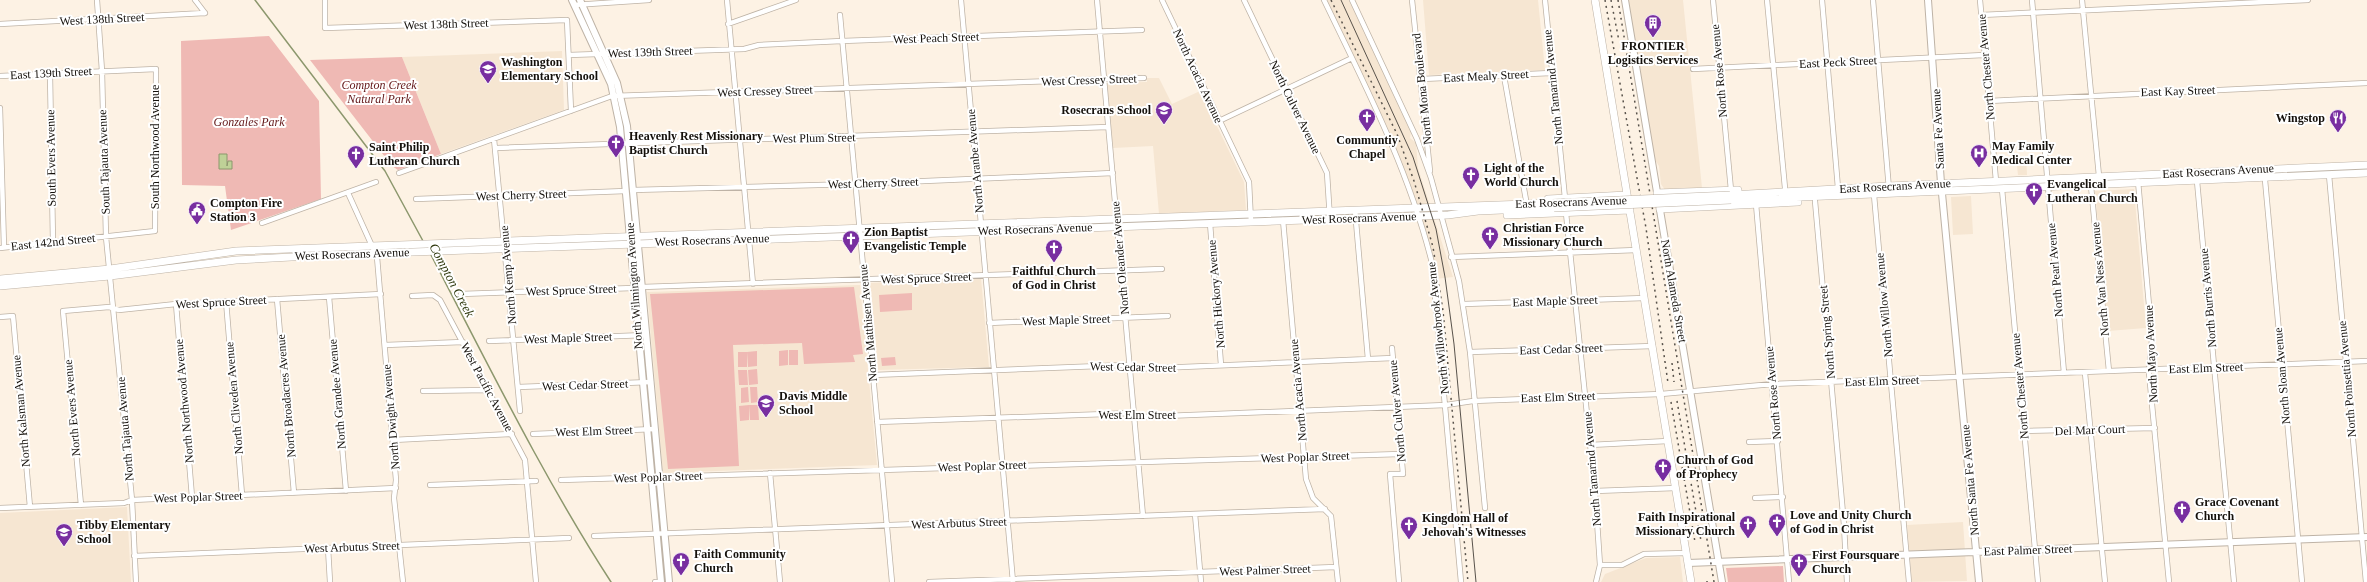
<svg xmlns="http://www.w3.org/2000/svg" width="2367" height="582" font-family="'Times New Roman',serif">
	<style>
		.built { fill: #f6e6d2 }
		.green { fill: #efb9b4 }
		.water { fill: #bfd197; stroke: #8c976d }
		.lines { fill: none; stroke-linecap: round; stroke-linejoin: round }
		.stream { stroke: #8c976d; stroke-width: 1.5 }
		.street-casing { stroke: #beb3a6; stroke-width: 6 }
		.secondary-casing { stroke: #beb3a6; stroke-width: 8 }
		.primary-casing { stroke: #beb3a6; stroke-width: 8 }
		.street { stroke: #fff; stroke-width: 4.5 }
		.secondary { stroke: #fff; stroke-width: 6 }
		.primary { stroke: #fff; stroke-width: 7 }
		.tram { stroke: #58524b; stroke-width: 1 }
		.rail { stroke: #58524b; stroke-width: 1.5; stroke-dasharray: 2 4; stroke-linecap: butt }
		.primary-bridge-casing { stroke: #beb3a6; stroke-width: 8; stroke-linecap: butt }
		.primary-bridge { stroke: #fff; stroke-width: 7 }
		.labels { text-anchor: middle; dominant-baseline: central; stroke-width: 4; stroke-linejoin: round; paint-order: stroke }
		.street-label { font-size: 12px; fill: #14100b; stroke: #fff }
		.poi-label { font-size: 12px; font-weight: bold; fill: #14100b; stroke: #fff; text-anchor: start }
		.park-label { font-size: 12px; font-style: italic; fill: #621617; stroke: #fff }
		.water-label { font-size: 13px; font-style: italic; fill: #2c360a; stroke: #fff }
	</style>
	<rect width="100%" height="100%" fill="#fdf2e4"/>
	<path class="built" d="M1327,0H1349L1411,131L1410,138L1416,143L1418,168L1453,277L1435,279L1427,235L1389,131Z
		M1423,0H1538L1545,70L1429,75Z
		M1628,0H1683L1702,188L1665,190L1661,184L1659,166L1653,157Z
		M562,51L564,110L441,154L402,57Z
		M1147,78H1159L1172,104L1200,91L1244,182L1246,210L1159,214L1153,146L1113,148L1107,83L1147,82Z
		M2026,156L2027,175H2018L2016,157Z
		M2134,189L2146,328L2108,331L2095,191Z
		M1971,196L1973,234L1953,235L1951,197Z
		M981,278L989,367L878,370L870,283Z
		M860,285L877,465L663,473L647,292Z
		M127,507L131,582H0V513Z
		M1963,522L1967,581L1912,582L1907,525Z
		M1680,557L1683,582H1601L1605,574L1646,558Z"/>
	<path class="green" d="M269,36L319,101L321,199L231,230L225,186L182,185L181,41Z
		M402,57L441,154L398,170L392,166L310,60Z
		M854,287L863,354L853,355L855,362L804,364L802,343L733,345L739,466L668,469L650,294Z
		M912,293V310L880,312L879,295Z
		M788,350V365L779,366V351Z
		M789,350H798V365H789Z
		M757,351V366L748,367L747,352Z
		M738,352H747V367H738Z
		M895,357L896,365L882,366L881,358Z
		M757,369L758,384L749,385L748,370Z
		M738,370H747L748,385H739Z
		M748,387L749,402L741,403V388Z
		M750,387H757L758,402L751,403Z
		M749,405H758L759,420H750Z
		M749,405V420L740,421L739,406Z
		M1783,566L1784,582H1728L1726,568Z"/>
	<path class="water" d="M219,154H227V166L228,161H232V169H219Z"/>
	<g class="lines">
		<path class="stream" d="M255,0L385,171L423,241
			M430,253C488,364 543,477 611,582"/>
		<g class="street-casing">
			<path id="street" d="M97,0L102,71L106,237L132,500L136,582
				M195,0L205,13
				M325,0V28L567,20L571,111
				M727,0L753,284
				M961,0L1013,582
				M1097,0L1143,516
				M1162,0L1249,182L1251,222
				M1244,0L1327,173L1330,219
				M1324,0C1365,85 1409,170 1432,263L1461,582
				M1352,0L1417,139L1431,178L1459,281L1470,352L1485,508
				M1412,0L1430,171
				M1545,0L1565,198
				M1713,0L1731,190
				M1767,0L1785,188
				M1822,0L1838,188
				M1873,0L1889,189
				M1980,0L1996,181
				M2032,0L2064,373
				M2082,0L2099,176
				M574,5L649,0
				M840,15L892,582
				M1981,15L2308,0
				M0,24L205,13
				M728,24L796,0
				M569,55L744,49L759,45L842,41L1142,30
				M1693,69L1984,55
				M50,74L53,243
				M0,76L156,69L155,231L0,248
				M1504,76L1526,200
				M1422,79L1551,73
				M1989,101L2367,83
				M0,108L4,247
				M1219,121L1352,58
				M494,139L520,411
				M497,148L1108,127
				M2264,169L2302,582
				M399,173L612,96L1144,78
				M2329,175L2366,582
				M2138,181L2152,339L2149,373L2169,582
				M2197,181L2234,582
				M2091,186L2109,371
				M2002,189L2038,582
				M633,190L855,184L1113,173
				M348,193L377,257L396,480L394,498L403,582
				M1874,195L1909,582
				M416,199L626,191
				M1815,201L1844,525L1847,582
				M1756,204L1789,582
				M1355,210L1368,359
				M1566,213L1595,491L1600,565L1596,582
				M1283,220L1306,479L1313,498L1331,516L1338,582
				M262,223L376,182
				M1210,223L1221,365
				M1451,257L1637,250
				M642,287L1162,269
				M461,294L634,288
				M412,296L433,295L440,300L525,460L536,582
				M329,297L346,491
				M277,299L294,493
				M226,301L242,495
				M176,304L192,497
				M1464,304L1645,298
				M0,317L13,316L30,507
				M989,323L1168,316
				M489,341L646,335
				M385,345L463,342
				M1392,348L1403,474H1390L1399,582
				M1470,352L1653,346
				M2085,373L2105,582
				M873,375L1126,365L1135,369L1393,358
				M518,387L651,382
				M423,391L488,390
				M877,422L1134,413L1140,417L1446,405L1473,401L1661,394L1773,384L2367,361
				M2024,431L2155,428
				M533,434L655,429
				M393,440L512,434
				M1749,442L1778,441
				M1590,445L1668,441
				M770,473L780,582
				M561,480L1401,454
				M430,485L536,481
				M1595,491L1676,488
				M1755,498L1783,497
				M81,505L63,311L109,307L119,310L176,304L381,294
				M0,508L124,503L132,500L396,488
				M1195,514L1201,582
				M594,536L1325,509
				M328,548L330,582
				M134,556L569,538
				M1600,565H1622L1644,554L1687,553
				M655,582H657
				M929,582L1336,567"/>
		</g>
		<g class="secondary-casing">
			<path id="secondary" d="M572,0L611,84L620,127L661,582
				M580,0L617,83L627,126L669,582
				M1625,0L1722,582
				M1928,0L1941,183L1979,582
				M1688,563L2367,537"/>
		</g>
		<g class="primary-casing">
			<path id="primary" d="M1595,0L1691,582
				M1657,193L1738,190
				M1730,195L1889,186L2367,165
				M1548,199L1627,195
				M1731,200L2367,173
				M1660,209L1798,202
				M1507,215L1630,210
				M0,279L110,269L236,251L1553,203
				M0,286L110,276L236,260L329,255L1448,215L1478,211L1554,208"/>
		</g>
		<use href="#street" class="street"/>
		<use href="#secondary" class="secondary"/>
		<use href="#primary" class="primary"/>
		<path class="tram" d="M1341,0L1413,157L1436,229L1445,277L1454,344L1476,582"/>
		<path class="rail" d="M1331,0L1397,134L1414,181L1433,247L1443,311L1468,582
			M1605,0L1646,228L1668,383
			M1611,0L1619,41
			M1618,0L1714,582
			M1672,363L1674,382
			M1677,401L1701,541
			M1671,402L1695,542
			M1707,581V582"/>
		<g class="primary-bridge-casing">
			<path id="primary-bridge" d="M1553,203L1730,195
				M1554,208L1731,200"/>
		</g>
		<use href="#primary-bridge" class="primary-bridge"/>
	</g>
	<defs>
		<g id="building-pin" transform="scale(0.9)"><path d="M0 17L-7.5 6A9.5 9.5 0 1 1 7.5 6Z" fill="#782ea0" stroke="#fff"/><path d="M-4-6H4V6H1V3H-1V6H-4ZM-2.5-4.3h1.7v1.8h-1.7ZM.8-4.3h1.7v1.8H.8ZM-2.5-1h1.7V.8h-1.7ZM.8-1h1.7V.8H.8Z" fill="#fff"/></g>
		<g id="school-pin" transform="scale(0.9)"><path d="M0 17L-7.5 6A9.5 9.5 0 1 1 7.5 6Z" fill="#782ea0" stroke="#fff"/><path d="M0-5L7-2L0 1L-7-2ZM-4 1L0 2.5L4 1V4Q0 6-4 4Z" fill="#fff"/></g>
		<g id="church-pin" transform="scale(0.9)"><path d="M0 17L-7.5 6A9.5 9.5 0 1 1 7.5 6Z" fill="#782ea0" stroke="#fff"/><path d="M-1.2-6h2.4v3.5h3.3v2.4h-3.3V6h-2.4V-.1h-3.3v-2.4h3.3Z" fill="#fff"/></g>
		<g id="restaurant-pin" transform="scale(0.9)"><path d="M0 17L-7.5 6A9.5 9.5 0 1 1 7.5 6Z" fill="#782ea0" stroke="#fff"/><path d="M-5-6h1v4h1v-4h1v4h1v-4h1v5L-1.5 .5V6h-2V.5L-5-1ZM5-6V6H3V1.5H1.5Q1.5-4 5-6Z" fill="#fff"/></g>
		<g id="hospital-pin" transform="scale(0.9)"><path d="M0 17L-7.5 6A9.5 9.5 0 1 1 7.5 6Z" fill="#782ea0" stroke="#fff"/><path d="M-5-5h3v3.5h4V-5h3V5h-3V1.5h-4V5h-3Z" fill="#fff"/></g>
		<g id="civic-pin" transform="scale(0.9)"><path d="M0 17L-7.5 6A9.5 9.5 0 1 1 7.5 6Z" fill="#782ea0" stroke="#fff"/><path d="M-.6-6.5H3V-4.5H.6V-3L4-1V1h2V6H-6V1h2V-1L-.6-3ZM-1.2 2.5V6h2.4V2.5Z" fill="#fff"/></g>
	</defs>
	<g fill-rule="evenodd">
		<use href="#building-pin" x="1653" y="23"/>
		<use href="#school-pin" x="488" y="69"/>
		<use href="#school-pin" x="1164" y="110"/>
		<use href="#church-pin" x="1367" y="117"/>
		<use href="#restaurant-pin" x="2338" y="118"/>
		<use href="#church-pin" x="616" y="143"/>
		<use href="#hospital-pin" x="1979" y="153"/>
		<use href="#church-pin" x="356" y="154"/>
		<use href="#church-pin" x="1471" y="175"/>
		<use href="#church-pin" x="2034" y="191"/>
		<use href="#civic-pin" x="197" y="210"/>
		<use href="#church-pin" x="1490" y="235"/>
		<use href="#church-pin" x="851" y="239"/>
		<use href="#church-pin" x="1054" y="248"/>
		<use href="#school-pin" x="766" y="403"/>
		<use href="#church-pin" x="1663" y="467"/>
		<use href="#church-pin" x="2182" y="509"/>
		<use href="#church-pin" x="1777" y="522"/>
		<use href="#church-pin" x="1748" y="524"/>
		<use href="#church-pin" x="1409" y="525"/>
		<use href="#school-pin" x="64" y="532"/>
		<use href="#church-pin" x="681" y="561"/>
		<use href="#church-pin" x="1799" y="562"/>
	</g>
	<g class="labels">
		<g class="street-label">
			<text transform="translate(102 19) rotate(-3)">West 138th Street</text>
			<text transform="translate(446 24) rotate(-2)">West 138th Street</text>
			<text transform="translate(936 38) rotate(-2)">West Peach Street</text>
			<text transform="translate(650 52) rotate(-2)">West 139th Street</text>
			<text transform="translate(1838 62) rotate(-3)">East Peck Street</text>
			<text transform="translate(1986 67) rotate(-95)">North Chester Avenue</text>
			<text transform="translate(1719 71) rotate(-95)">North Rose Avenue</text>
			<text transform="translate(51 73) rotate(-3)">East 139th Street</text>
			<text transform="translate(1198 76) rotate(65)">North Acacia Avenue</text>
			<text transform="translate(1486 76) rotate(-3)">East Mealy Street</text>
			<text transform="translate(1089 80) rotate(-2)">West Cressey Street</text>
			<text transform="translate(1553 87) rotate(-96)">North Tamarind Avenue</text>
			<text transform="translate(1422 89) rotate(-96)">North Mona Boulevard</text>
			<text transform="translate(765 91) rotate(-2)">West Cressey Street</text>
			<text transform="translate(2178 91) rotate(-2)">East Kay Street</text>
			<text transform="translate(1295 107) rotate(64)">North Culver Avenue</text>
			<text transform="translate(1938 129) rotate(-93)">Santa Fe Avenue</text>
			<text transform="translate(814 138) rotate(-1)">West Plum Street</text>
			<text transform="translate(155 147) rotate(-90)">South Northwood Avenue</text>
			<text transform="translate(51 158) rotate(-91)">South Evers Avenue</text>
			<text transform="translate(975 161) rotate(-95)">North Aranbe Avenue</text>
			<text transform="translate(104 162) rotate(-92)">South Tajauta Avenue</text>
			<text transform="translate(2218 171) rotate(-3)">East Rosecrans Avenue</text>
			<text transform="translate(873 183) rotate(-2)">West Cherry Street</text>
			<text transform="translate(1895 186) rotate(-3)">East Rosecrans Avenue</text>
			<text transform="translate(521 195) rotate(-2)">West Cherry Street</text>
			<text transform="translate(1571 202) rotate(-2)">East Rosecrans Avenue</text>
			<text transform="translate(1359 218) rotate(-2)">West Rosecrans Avenue</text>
			<text transform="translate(1035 229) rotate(-2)">West Rosecrans Avenue</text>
			<text transform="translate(712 240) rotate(-2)">West Rosecrans Avenue</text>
			<text transform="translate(53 242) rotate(-6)">East 142nd Street</text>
			<text transform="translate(352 254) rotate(-2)">West Rosecrans Avenue</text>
			<text transform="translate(1120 258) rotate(-95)">North Oleander Avenue</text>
			<text transform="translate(2055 270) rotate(-95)">North Pearl Avenue</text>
			<text transform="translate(508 275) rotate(-95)">North Kemp Avenue</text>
			<text transform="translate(926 278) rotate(-2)">West Spruce Street</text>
			<text transform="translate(2100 279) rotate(-95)">North Van Ness Avenue</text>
			<text transform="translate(634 286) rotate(-94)">North Wilmington Avenue</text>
			<text transform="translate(571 290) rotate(-2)">West Spruce Street</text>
			<text transform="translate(1674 291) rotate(80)">North Alameda Street</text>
			<text transform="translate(1216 294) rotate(-95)">North Hickory Avenue</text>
			<text transform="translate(2208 298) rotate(-95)">North Burris Avenue</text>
			<text transform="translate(1555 301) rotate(-2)">East Maple Street</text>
			<text transform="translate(221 302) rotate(-3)">West Spruce Street</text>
			<text transform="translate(1884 305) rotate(-95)">North Willow Avenue</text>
			<text transform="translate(1066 320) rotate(-2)">West Maple Street</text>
			<text transform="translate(868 323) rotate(-95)">North Matthisen Avenue</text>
			<text transform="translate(1438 328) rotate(-96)">North Willowbrook Avenue</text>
			<text transform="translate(1827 332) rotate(-95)">North Spring Street</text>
			<text transform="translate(568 338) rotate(-2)">West Maple Street</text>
			<text transform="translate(1561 349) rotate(-2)">East Cedar Street</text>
			<text transform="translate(2151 354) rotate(-93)">North Mayo Avenue</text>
			<text transform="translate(1133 367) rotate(1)">West Cedar Street</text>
			<text transform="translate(2206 368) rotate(-2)">East Elm Street</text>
			<text transform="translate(2282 376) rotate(-95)">North Sloan Avenue</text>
			<text transform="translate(2347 379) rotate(-95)">North Poinsettia Avenue</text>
			<text transform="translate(1882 381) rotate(-2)">East Elm Street</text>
			<text transform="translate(585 385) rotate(-2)">West Cedar Street</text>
			<text transform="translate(2020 386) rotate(-95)">North Chester Avenue</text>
			<text transform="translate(487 387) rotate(62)">West Pacific Avenue</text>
			<text transform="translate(1298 390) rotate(-95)">North Acacia Avenue</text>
			<text transform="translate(1773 393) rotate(-95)">North Rose Avenue</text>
			<text transform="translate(337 394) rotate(-95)">North Grandee Avenue</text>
			<text transform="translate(286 396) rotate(-95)">North Broadacres Avenue</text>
			<text transform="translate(1558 397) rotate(-2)">East Elm Street</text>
			<text transform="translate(234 398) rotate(-95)">North Cliveden Avenue</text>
			<text transform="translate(184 401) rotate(-95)">North Northwood Avenue</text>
			<text transform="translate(72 408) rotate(-95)">North Evers Avenue</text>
			<text transform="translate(21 411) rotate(-95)">North Kalsman Avenue</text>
			<text transform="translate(1397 411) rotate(-95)">North Culver Avenue</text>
			<text x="1137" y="415">West Elm Street</text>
			<text transform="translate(391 417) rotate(-95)">North Dwight Avenue</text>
			<text transform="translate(125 429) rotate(-95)">North Tajauta Avenue</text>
			<text transform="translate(2090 430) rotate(-2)">Del Mar Court</text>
			<text transform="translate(594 431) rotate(-2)">West Elm Street</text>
			<text transform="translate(1305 457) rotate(-2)">West Poplar Street</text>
			<text transform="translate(982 466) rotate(-2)">West Poplar Street</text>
			<text transform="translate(1592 469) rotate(-95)">North Tamarind Avenue</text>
			<text transform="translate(658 477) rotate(-2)">West Poplar Street</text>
			<text transform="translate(1970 480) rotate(-95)">North Santa Fe Avenue</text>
			<text transform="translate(198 497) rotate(-2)">West Poplar Street</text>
			<text transform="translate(959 523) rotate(-2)">West Arbutus Street</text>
			<text transform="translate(352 547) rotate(-2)">West Arbutus Street</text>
			<text transform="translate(2028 550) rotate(-2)">East Palmer Street</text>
			<text transform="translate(1265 570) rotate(-2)">West Palmer Street</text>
		</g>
		<g class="poi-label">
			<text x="1653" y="46" text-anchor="middle">FRONTIER<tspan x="1653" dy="14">Logistics Services</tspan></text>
			<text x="501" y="62">Washington<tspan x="501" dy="14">Elementary School</tspan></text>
			<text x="1151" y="110" text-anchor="end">Rosecrans School</text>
			<text x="2325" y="118" text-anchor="end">Wingstop</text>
			<text x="629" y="136">Heavenly Rest Missionary<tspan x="629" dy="14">Baptist Church</tspan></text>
			<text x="1367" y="140" text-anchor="middle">Communtiy<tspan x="1367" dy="14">Chapel</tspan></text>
			<text x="1992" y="146">May Family<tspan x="1992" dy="14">Medical Center</tspan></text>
			<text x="369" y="147">Saint Philip<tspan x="369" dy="14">Lutheran Church</tspan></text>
			<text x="1484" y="168">Light of the<tspan x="1484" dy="14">World Church</tspan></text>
			<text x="2047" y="184">Evangelical<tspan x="2047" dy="14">Lutheran Church</tspan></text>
			<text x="210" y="203">Compton Fire<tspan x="210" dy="14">Station 3</tspan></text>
			<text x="1503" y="228">Christian Force<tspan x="1503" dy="14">Missionary Church</tspan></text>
			<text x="864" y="232">Zion Baptist<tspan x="864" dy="14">Evangelistic Temple</tspan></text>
			<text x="1054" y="271" text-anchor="middle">Faithful Church<tspan x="1054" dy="14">of God in Christ</tspan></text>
			<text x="779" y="396">Davis Middle<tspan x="779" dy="14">School</tspan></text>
			<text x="1676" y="460">Church of God<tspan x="1676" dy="14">of Prophecy</tspan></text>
			<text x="2195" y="502">Grace Covenant<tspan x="2195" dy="14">Church</tspan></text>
			<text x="1790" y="515">Love and Unity Church<tspan x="1790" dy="14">of God in Christ</tspan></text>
			<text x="1735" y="517" text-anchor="end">Faith Inspirational<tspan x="1735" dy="14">Missionary Church</tspan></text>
			<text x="1422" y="518">Kingdom Hall of<tspan x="1422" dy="14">Jehovah's Witnesses</tspan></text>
			<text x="77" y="525">Tibby Elementary<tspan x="77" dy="14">School</tspan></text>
			<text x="694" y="554">Faith Community<tspan x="694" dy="14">Church</tspan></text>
			<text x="1812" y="555">First Foursquare<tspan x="1812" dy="14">Church</tspan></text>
		</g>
		<g class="park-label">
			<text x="379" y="85">Compton Creek<tspan x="379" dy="14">Natural Park</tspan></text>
			<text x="249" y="122">Gonzales Park</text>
		</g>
		<g class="water-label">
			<text transform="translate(452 280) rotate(62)">Compton Creek</text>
		</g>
	</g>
</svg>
